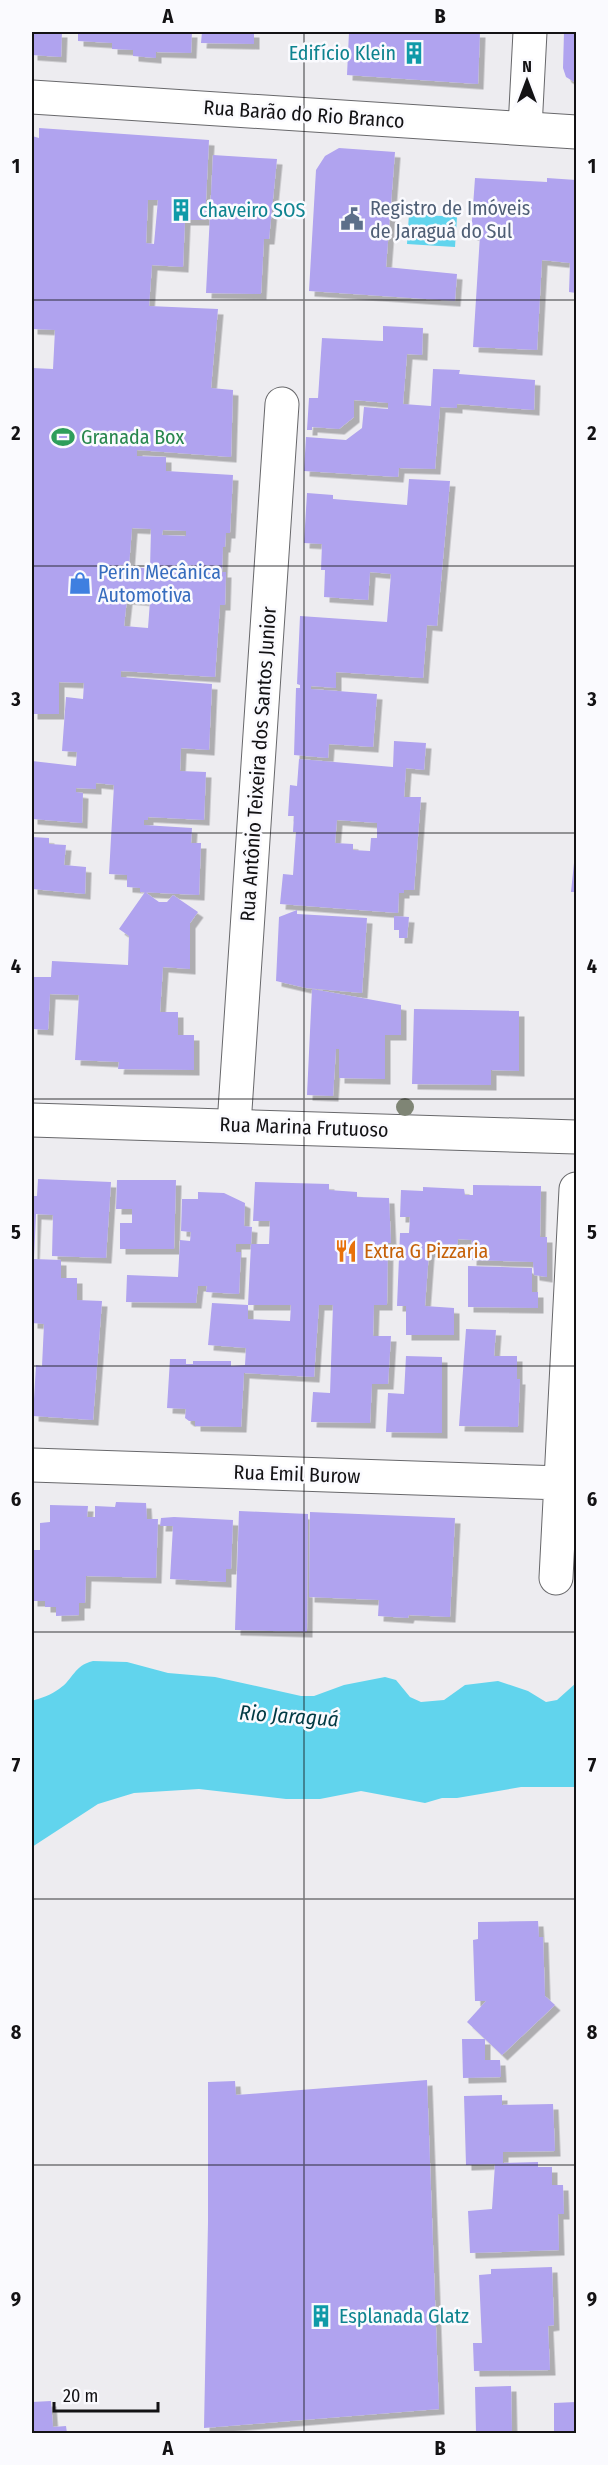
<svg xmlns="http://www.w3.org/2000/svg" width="608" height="2465" font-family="'Fira Sans Condensed',sans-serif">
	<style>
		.water { fill: #61d4ed }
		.building { fill: #b0a3ef; fill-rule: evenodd; filter: url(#shadow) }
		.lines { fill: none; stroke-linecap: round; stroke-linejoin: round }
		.minor-casing { stroke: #68686b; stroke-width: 35 }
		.tertiary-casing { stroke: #68686b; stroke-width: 35 }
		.minor { stroke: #fff; stroke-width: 33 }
		.tertiary { stroke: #fff; stroke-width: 33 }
		.tree { fill: #7f8575 }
		.grid { fill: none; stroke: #131214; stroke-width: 1.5; stroke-opacity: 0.55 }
		.labels { text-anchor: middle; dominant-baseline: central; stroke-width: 5; stroke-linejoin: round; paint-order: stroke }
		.culture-label { font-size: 20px; fill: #0d838f; stroke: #fafafe; text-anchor: start }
		.street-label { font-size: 20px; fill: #131214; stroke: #fafafe }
		.service-label { font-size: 20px; fill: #4e5e75; stroke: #fafafe; text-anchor: start }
		.leisure-label { font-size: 20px; fill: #27864d; stroke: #fafafe; text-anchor: start }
		.shop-label { font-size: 20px; fill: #366cbe; stroke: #fafafe; text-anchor: start }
		.food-label { font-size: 20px; fill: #c56008; stroke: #fafafe; text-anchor: start }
		.water-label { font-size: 21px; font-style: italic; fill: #013943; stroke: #fafafe }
		.neatline { fill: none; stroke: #131214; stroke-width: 2 }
		.grid-label { font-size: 20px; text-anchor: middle; font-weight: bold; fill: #131214 }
	</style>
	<defs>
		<filter id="shadow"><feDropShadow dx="5.5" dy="5.5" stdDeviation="0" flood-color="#0004"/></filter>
	</defs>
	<rect width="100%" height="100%" fill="#edecf0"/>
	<path class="water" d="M409,214L457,217L455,247L407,244Z
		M93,1661L127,1662L168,1673L215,1677L301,1696H314L344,1685L385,1677L396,1680L410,1697L421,1702L444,1700L465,1685L498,1681L528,1691L546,1702L557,1700L576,1683V1787H521L457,1798H442L425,1803L361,1791L320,1799H286L199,1789L134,1793L98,1804L32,1847V1701C41,1698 51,1695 59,1689C74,1679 73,1666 93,1661Z"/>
	<path class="building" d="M32,32H62L61,57L32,55Z
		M78,32H192L191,53L156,52V58L133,56V50L112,49V43L78,41Z
		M202,32H254V44L201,43Z
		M349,32H480L478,84L347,75Z
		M564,32H576V83L566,77L563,68Z
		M39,128L209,140L205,220H185L183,267L152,265L149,306L218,309L211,388L233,390L231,457L137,450V456L166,457V471L233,475L230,533H226L225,547H223L222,572H226L225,605H220L215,677L121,671V677L212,684L209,750L181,748L180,771L206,772L204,820L148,817V820H144V825L192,828L191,843H201L199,895L140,892V888L127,887V875L109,874L114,785L96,783V789L76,788V792L83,793L82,823L32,819V761L76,766L77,752L62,751L66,697L83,699L84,683L59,682V714H32V368L53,369L55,330L32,329V136L39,138ZM148,200H158L154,244L146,243ZM132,528L151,529L150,569L129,566ZM163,530L186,531V536L162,535ZM127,599L150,601L148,628L124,626Z
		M339,148L395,152L386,267L457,274L455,301L309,291L316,170L325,156Z
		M213,155L277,159L269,239H264L261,294L206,293Z
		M475,178L547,182V178L576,180V293L569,292L570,263L542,260L537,350L473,347L480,235H471Z
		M383,326L423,328L422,355L407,354L403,404L431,406L433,369L460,370L459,374L535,380L534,410L457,404V408L440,407L435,469L399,468L398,477L304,471L306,437L346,440L362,428L364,407L388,409V403L354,400V417L339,429L312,427V430H307L309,398H318L322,338L383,341Z
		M409,479L450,481L437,626L427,625L423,678L336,672V688L311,686V689L377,694L373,747L329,744L328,758L294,755L296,688H300V685L297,684L300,616L387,622L391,574L370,572L368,600L324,597L325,570H321L322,544L304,543L307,493L333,495V499L407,505Z
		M394,741L426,743L424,770L406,768L404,797H421L414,890H404V893H399L398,913L280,904L283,874L293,875L296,832H293L294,816H288L290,785L297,786L299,759L393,767ZM337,820L377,823V838H371L370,851L353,850V844L335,843Z
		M32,837L49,838V844L66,845L64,865L86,867L85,894L32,889Z
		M575,853H576V892H571Z
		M145,892L159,902H167L173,895L198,912L190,923V969L163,967L160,1012H178V1035H194V1070L118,1069L119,1062L75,1060L79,995L50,994L48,1030L32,1029V977H51L52,961L128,965L129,936L119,929Z
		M297,910V914L367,918L362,993L306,988L276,981L279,917Z
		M394,916L409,917L407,938H399V930H394Z
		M312,989L401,1005V1035H385V1079L339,1078V1049H336L333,1096L307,1095Z
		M414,1009L519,1011V1071L491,1070V1085L412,1084Z
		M38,1179L111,1182L106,1258L52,1256L53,1215L36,1214L34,1259L61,1260V1278H77V1300L102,1301L93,1420L33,1416L36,1365L42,1366L44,1324L32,1323V1196H37Z
		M117,1180H176L174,1249H120V1223H132V1209H116Z
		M255,1182L329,1184V1190L357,1192V1197L389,1198L391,1243H388L387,1305H374L373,1336H391L388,1384H372L370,1423L311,1422L313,1392L330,1393L333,1305H319L314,1377L244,1373L241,1427L195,1426V1421H189L185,1418L186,1409L167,1408L170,1359H186V1364H193V1361H231V1366L245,1365L246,1348L208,1345L212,1303L248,1305L251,1244H269L270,1221H253ZM248,1305H291L290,1321L248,1319Z
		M473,1185L541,1186L540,1237H547V1277L534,1275L533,1262L471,1260L472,1240L458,1239L457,1252H429L425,1306L454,1308V1335H406V1306H397L400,1233H409L410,1217H400L401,1190L423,1191V1187L464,1189L465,1195H473Z
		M198,1192L224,1193L245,1203L244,1226L252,1227L251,1244H236V1252H241L239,1294L206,1292L207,1286H198L196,1303L126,1302L127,1275L178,1277L180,1240L190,1241L191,1232L181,1231L182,1199H198Z
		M468,1266L532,1268V1292H538V1308L468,1307Z
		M466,1329L496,1330L494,1356H517V1379H520L518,1427L459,1426Z
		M406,1356L442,1357V1433L386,1432L388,1393L404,1394Z
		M116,1502L146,1503L147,1519H158L156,1578L86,1576L85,1603H79V1615L56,1616V1607H45V1601H32V1550H40V1523L50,1522V1505L88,1506L87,1517H95V1506L115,1507Z
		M239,1511L308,1514L307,1632L235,1630Z
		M310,1512L455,1518L450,1617L409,1615L408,1618L378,1616L379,1600L309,1597Z
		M174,1517L233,1520L231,1569H226V1582L170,1579L173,1526H160L161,1518Z
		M538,1921L539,1937H543L545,1996L555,2005L502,2055L467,2022L486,2001H475L473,1940L478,1939V1922Z
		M462,2039H485V2060H500L501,2077L463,2078Z
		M427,2080L439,2409L204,2428L208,2222V2082L235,2081L236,2095Z
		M502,2095V2105L553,2104L555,2151L503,2152V2163L538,2162V2167H552V2185H563L564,2214H558L559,2250L470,2253L468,2211L492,2209L495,2164L466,2165L464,2096Z
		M552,2267L554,2325L548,2326L550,2370L474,2371L473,2343H482L479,2275L491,2274V2269Z
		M511,2386L512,2433H476L475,2387Z
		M51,2401L53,2427L66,2426L67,2433H32V2402Z
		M576,2402V2433H554V2403Z"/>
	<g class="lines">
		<g class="minor-casing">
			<path id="minor" d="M525,128L530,32
				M234,1125L282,404
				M32,1465L562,1483
				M556,1578L576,1189"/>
		</g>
		<g class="tertiary-casing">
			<path id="tertiary" d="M32,97L576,132
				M32,1120L576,1137"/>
		</g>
		<use href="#minor" class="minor"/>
		<use href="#tertiary" class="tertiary"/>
	</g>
	<circle class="tree" cx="405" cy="1107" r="9"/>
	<path class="grid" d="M304,32V2434M32,300H576M32,566H576M32,833H576M32,1099H576M32,1366H576M32,1632H576M32,1899H576M32,2165H576"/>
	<defs>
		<g id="building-bare" transform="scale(1.8)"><path d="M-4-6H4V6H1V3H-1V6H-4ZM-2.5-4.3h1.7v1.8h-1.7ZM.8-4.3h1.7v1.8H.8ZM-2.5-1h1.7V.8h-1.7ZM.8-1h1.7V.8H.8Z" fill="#0f9aa8" stroke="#fafafe" stroke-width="2.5" paint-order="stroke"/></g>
		<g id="civic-bare" transform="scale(1.8)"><path d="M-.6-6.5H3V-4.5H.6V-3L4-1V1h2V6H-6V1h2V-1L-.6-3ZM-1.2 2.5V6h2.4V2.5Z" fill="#5c6f8a" stroke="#fafafe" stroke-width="2.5" paint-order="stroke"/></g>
		<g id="stadium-bare" transform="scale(1.8)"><path d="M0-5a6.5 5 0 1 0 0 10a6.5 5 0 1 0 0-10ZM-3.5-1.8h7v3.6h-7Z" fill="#2e9e5b" stroke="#fafafe" stroke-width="2.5" paint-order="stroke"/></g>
		<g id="shop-bare" transform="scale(1.8)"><path d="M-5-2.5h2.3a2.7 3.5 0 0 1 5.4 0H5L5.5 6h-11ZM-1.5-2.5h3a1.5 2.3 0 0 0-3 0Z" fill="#3f7fe0" stroke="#fafafe" stroke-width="2.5" paint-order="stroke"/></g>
		<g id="restaurant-bare" transform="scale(1.8)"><path d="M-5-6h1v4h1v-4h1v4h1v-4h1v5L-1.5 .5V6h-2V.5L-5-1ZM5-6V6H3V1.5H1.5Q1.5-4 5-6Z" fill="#e8710a" stroke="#fafafe" stroke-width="2.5" paint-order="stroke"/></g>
	</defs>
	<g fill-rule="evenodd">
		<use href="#building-bare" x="414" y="53"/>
		<use href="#building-bare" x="181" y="210"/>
		<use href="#civic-bare" x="352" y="219"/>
		<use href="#stadium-bare" x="63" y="437"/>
		<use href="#shop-bare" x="80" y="583"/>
		<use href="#restaurant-bare" x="346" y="1251"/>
		<use href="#building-bare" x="321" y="2316"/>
	</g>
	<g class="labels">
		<g class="culture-label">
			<text x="396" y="53" text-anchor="end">Edifício Klein</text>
			<text x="199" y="210">chaveiro SOS</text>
			<text x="339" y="2316">Esplanada Glatz</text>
		</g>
		<g class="street-label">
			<text transform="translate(304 114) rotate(4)">Rua Barão do Rio Branco</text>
			<text transform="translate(258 764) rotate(-86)">Rua Antônio Teixeira dos Santos Junior</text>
			<text transform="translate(304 1127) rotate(2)">Rua Marina Frutuoso</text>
			<text transform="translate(297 1474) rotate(2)">Rua Emil Burow</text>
		</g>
		<g class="service-label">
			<text x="370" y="208">Registro de Imóveis<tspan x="370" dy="23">de Jaraguá do Sul</tspan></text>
		</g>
		<g class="leisure-label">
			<text x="81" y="437">Granada Box</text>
		</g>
		<g class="shop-label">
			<text x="98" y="572">Perin Mecânica<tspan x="98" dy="23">Automotiva</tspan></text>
		</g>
		<g class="food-label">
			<text x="364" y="1251">Extra G Pizzaria</text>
		</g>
		<g class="water-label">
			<text transform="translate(289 1716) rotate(4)">Rio Jaraguá</text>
		</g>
	</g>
	<rect width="608" height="2465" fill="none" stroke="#fafafe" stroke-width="66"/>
	<g transform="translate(527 81)" stroke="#fafafe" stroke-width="4.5" paint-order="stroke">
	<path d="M0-4.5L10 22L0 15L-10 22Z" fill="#131214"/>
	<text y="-9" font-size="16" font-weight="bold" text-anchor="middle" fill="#131214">N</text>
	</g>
	<path d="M54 2402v9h104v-9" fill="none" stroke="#131214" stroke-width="3"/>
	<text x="63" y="2402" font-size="18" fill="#131214" stroke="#fafafe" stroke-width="4.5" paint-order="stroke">20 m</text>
	<rect x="33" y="33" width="542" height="2399" class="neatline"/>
	<g class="grid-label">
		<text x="168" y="23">A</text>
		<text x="440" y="23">B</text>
		<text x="16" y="173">1</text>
		<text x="592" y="173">1</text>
		<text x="16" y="440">2</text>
		<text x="592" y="440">2</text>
		<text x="16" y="706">3</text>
		<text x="592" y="706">3</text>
		<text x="16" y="973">4</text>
		<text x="592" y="973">4</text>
		<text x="16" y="1239">5</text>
		<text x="592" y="1239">5</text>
		<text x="16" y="1506">6</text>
		<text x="592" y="1506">6</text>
		<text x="16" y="1772">7</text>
		<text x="592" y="1772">7</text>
		<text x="16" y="2039">8</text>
		<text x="592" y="2039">8</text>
		<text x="16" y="2306">9</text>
		<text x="592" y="2306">9</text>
		<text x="168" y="2455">A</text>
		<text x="440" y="2455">B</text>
	</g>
</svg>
